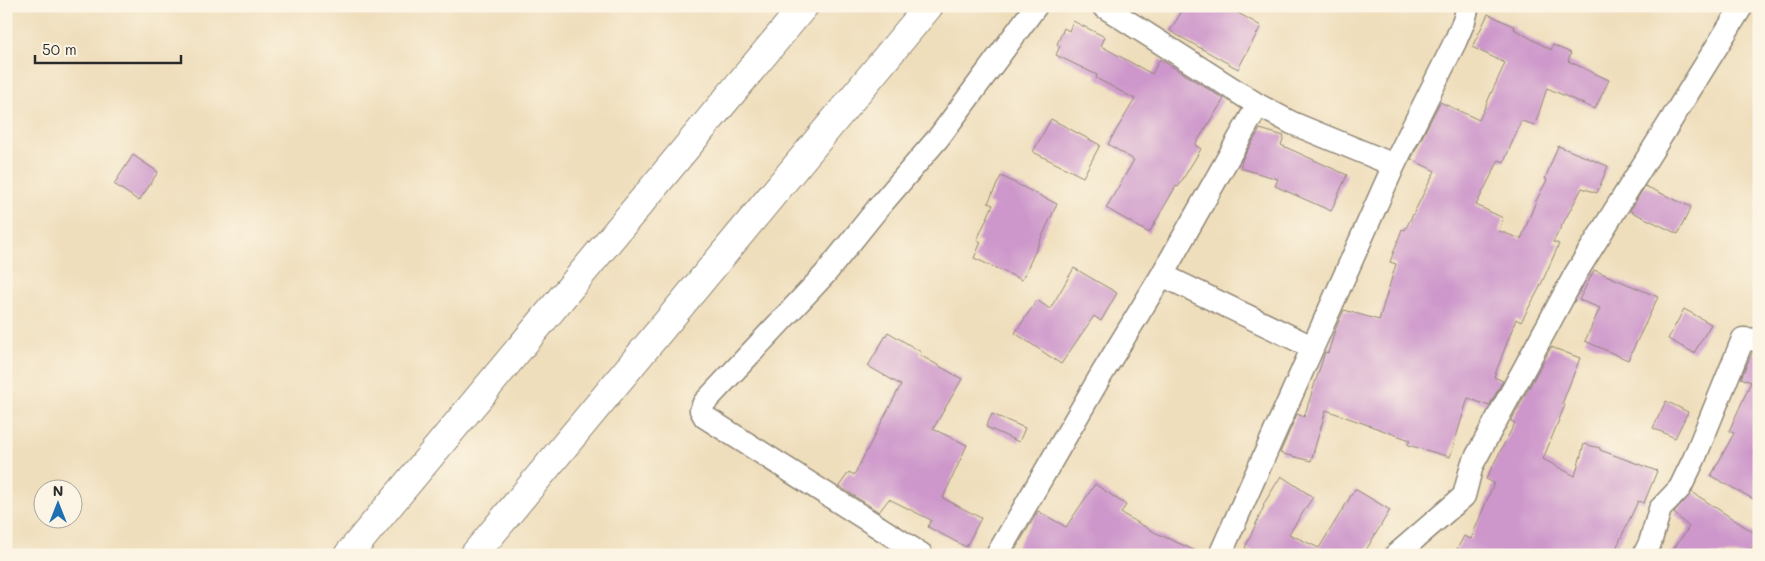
<svg xmlns="http://www.w3.org/2000/svg" width="1765" height="561" font-family="Mali,sans-serif">
	<style>
		.building { fill: #cd97cb }
		.lines { fill: none; stroke-linecap: round; stroke-linejoin: round }
		.street-casing { stroke: #8d8474; stroke-width: 25 }
		.highway-casing { stroke: #8d8474; stroke-width: 30 }
		.street { stroke: #fff; stroke-width: 22 }
		.highway { stroke: #fff; stroke-width: 28 }
	</style>
	<rect width="100%" height="100%" fill="#fcf5e5"/>
	<filter id="ink" filterUnits="userSpaceOnUse"><feTurbulence type="fractalNoise" baseFrequency=".02" numOctaves="2"/><feDisplacementMap in="SourceGraphic" scale="10" xChannelSelector="R" yChannelSelector="G"/><feConvolveMatrix kernelMatrix="1 2 1 2 8 2 1 2 1" color-interpolation-filters="sRGB"/></filter>
	<filter id="wash" filterUnits="userSpaceOnUse"><feTurbulence type="fractalNoise" baseFrequency=".0096" numOctaves="4" result="noise"/><feDisplacementMap in="SourceGraphic" scale="20" xChannelSelector="R" yChannelSelector="G"/><feGaussianBlur stdDeviation="1.12" result="paint"/><feColorMatrix in="noise" values="0 0 0 0 0 0 0 0 0 0 0 0 0 0 0 0 0 1.4 0 .05"/><feComposite in="paint" operator="in"/></filter>
	<g filter="url(#wash)">
		<rect width="100%" height="100%" fill="#efdebc"/>
		<g id="blocks">
			<path class="building" d="M1185,6H1226L1261,26L1238,69L1170,31Z
				M1488,14L1515,27L1514,29L1551,50L1553,45L1571,53L1568,61L1609,80L1595,109L1547,88L1535,125L1521,121L1504,162L1499,160L1476,205L1503,218L1499,231L1521,239L1536,201L1547,180L1545,179L1558,146L1608,166L1597,193L1582,188L1553,242L1559,244L1539,289L1521,322L1516,319L1494,377L1503,381L1489,406L1468,398L1450,457L1408,445L1410,440L1326,410L1311,461L1280,453L1297,414L1304,417L1325,352L1328,353L1335,330L1344,310L1379,320L1396,264L1390,262L1402,229L1405,230L1435,171L1411,159L1440,102L1479,120L1505,63L1472,47Z
				M1073,21L1105,37L1101,46L1152,74L1160,59L1224,99L1195,145L1201,149L1178,187L1176,186L1149,233L1106,208L1134,160L1108,144L1135,99L1096,78L1097,75L1056,55L1060,46L1057,44L1064,28L1069,31Z
				M1051,119L1100,145L1083,177L1033,152Z
				M1260,129L1284,136L1281,145L1347,175L1331,211L1275,186L1278,179L1240,168L1243,158Z
				M133,155L158,172L139,201L114,184Z
				M1001,176L1057,204L1022,280L974,258L981,242L977,240L993,205L988,203Z
				M1645,186L1691,207L1678,234L1630,211Z
				M1074,268L1117,293L1101,321L1094,316L1061,364L1015,333L1037,300L1050,309Z
				M1594,270L1658,297L1628,360L1585,341L1600,308L1579,300Z
				M1684,309L1711,324L1694,353L1668,339Z
				M888,332L921,352L920,355L962,379L933,429L967,445L943,498L981,518L966,547L928,527L931,520L889,499L879,512L839,486L849,472L854,475L901,385L868,366Z
				M1551,347L1580,358L1562,404L1565,405L1543,459L1575,476L1584,444L1600,448V450L1657,471L1644,503L1638,501L1613,555H1454L1464,536L1471,539L1494,483L1486,479L1515,423L1511,421Z
				M1752,353H1759V439L1753,452L1759,455V502L1711,476L1734,433L1729,431L1751,382L1741,378Z
				M1666,401L1688,412L1675,438L1653,428Z
				M992,414L1025,428L1019,442L986,427Z
				M1281,476L1313,497L1289,534L1319,548L1355,489L1390,510L1363,555H1259L1245,548L1264,506L1263,505Z
				M1095,484L1126,505L1121,513L1156,533L1205,555H1012L1038,511L1066,527Z
				M1692,492L1759,536L1747,555H1669L1689,527L1674,513Z"/>
		</g>
	</g>
	<g filter="url(#ink)">
		<use href="#blocks" fill-opacity="0" stroke="#8d8474" stroke-width="1"/>
		<g class="lines">
			<g class="street-casing">
				<path id="street" d="M1103,6L1258,105L1292,123L1394,165
					M1162,275L1312,347
					M921,554L705,417L701,410L704,403L825,274L878,208L939,137L1036,6
					M997,555L1100,377L1162,275L1258,105
					M1220,555L1394,165L1455,42L1464,21L1468,6
					M1396,555L1464,496L1472,465L1576,273L1742,6
					M1644,555L1650,543L1660,509L1680,488L1694,459L1743,339L1759,340"/>
			</g>
			<g class="highway-casing">
				<path id="highway" d="M348,555L804,6
					M474,555L929,6"/>
			</g>
			<use href="#street" class="street"/>
			<use href="#highway" class="highway"/>
		</g>
	</g>
	<rect width="1765" height="561" fill="none" stroke="#fcf5e5" stroke-width="25"/>
	<g transform="translate(58 504)"><circle r="24" fill="#fcf5e5" stroke="#a8a49b"/>
	<path d="M0-4L9 19L0 12L-9 19Z" fill="#1f6fb2"/>
	<text y="-8" font-size="14" font-weight="bold" text-anchor="middle" fill="#2b2b2b">N</text>
	</g>
	<path d="M35 55v8h146v-8" fill="none" stroke="#2b2b2b" stroke-width="2.5"/>
	<text x="42" y="55" font-size="15" fill="#2b2b2b" stroke="#fcf5e5" stroke-width="4" paint-order="stroke">50 m</text>
</svg>
